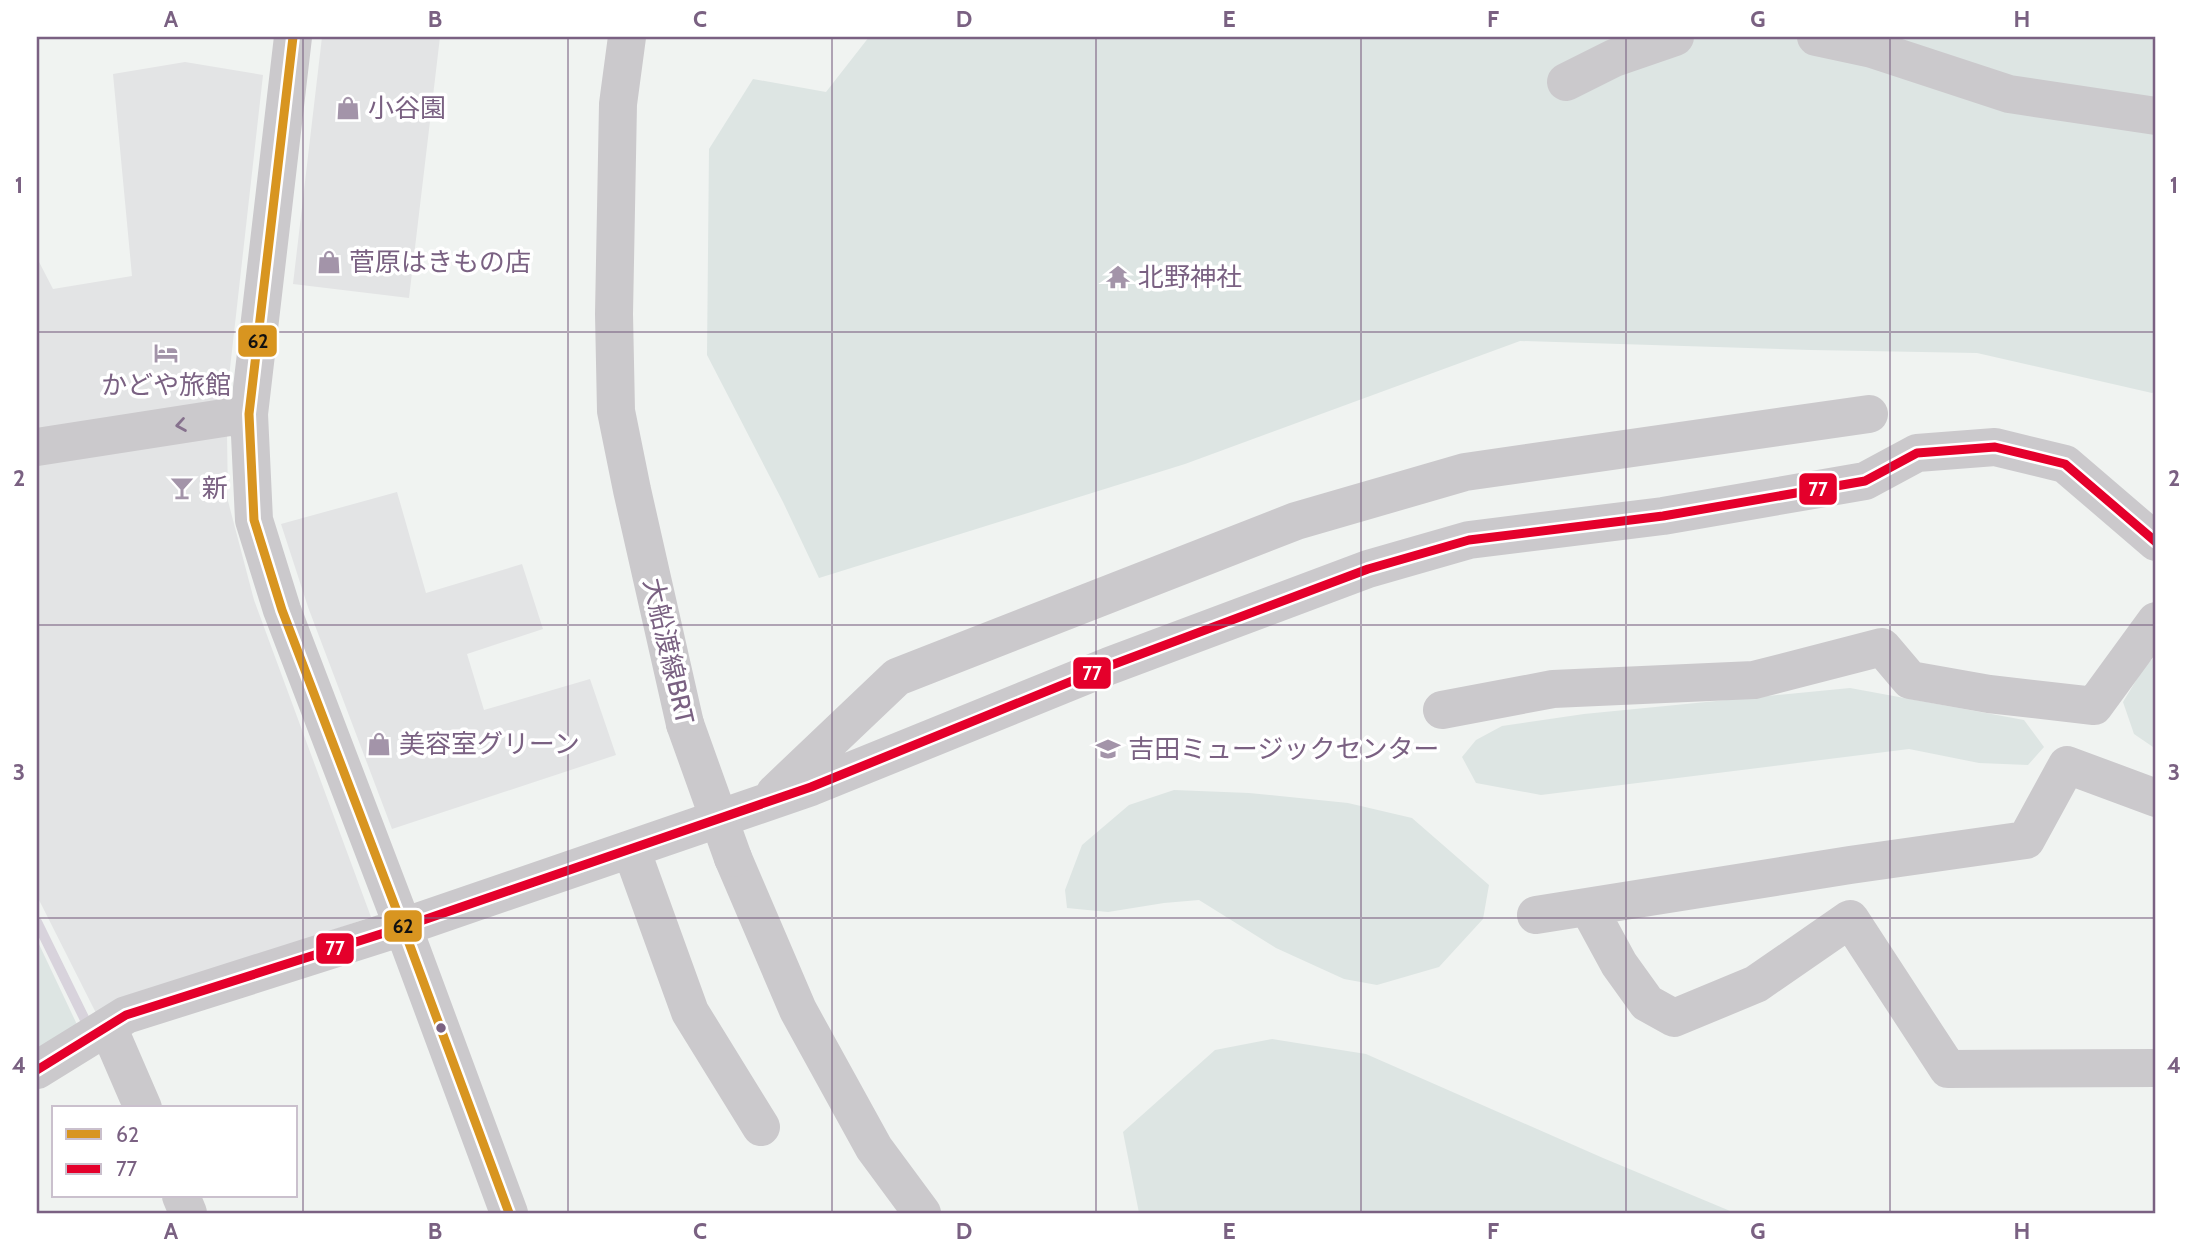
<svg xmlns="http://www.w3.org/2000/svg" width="2193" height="1250" font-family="Cabin,'Noto Sans JP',sans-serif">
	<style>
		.built { fill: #e3e4e5 }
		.green { fill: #dde5e3 }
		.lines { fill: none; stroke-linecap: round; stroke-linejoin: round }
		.stream { stroke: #d8d3dc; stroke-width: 10 }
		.minor { stroke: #cbc9cc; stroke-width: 38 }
		.minor-bridge { stroke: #cbc9cc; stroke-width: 38 }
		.bus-1-casing { stroke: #fff; stroke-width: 14 }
		.bus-2-casing { stroke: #fff; stroke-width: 14 }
		.bus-1 { stroke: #d89520; stroke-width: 9 }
		.bus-2 { stroke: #e4002b; stroke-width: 9 }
		.oneway { stroke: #86718d }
		.grid { fill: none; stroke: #7a6182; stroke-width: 2; stroke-opacity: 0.55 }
		.bus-dot { fill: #7a6182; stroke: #fff; stroke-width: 2.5 }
		.labels { text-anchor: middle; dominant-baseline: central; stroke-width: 7; stroke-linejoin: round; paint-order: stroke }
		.poi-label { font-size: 26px; fill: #7a6182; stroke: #fff; text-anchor: start }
		.street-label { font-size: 26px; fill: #7a6182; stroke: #fff }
		.line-badge { stroke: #fff; stroke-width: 2.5 }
		.badge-label { font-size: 19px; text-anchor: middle; font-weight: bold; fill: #fff }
		.pale-badge-label { font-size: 19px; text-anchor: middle; font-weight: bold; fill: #111 }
		.neatline { fill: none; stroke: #7a6182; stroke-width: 2.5 }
		.grid-label { font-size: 23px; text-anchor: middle; font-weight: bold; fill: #7a6182 }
	</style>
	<rect width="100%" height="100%" fill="#f0f3f1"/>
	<path class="built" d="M322,37H440L409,298L293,284Z
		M185,62L263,75L226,404L37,430V258L53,289L132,276L113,74Z
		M227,434L228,501L254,600L371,917L153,991L97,1015L37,896V463Z
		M397,492L426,593L522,564L543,629L467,654L484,710L590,679L616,755L392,829L308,607L281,524Z"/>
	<path class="green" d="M869,37H2156V391L2152,393L1977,353L1811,350L1520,341L1185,464L819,578L783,502L707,355L709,149L753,79L826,92Z
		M2156,657V749L2134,734L2123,702L2146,664Z
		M1850,688L2024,720L2044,747L2028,765L1979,763L1909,749L1541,795L1476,783L1462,757L1476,740L1502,726L1584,714Z
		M1174,790L1249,793L1348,803L1412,818L1489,885L1483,919L1439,967L1377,985L1344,979L1276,948L1199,900L1164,903L1108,912L1067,908L1065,890L1082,845L1129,805Z
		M37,940L81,1033L37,1055Z
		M1272,1039L1366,1054L1603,1158L1735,1213H1139L1123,1132L1215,1050Z"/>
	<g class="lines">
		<path class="stream" d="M37,922L90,1030"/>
		<path class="minor" d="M293,37L249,414L254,520L282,610L403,927L509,1213
			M627,37L618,104L614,314L616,411L632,490L685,724
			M1816,37L1872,49L2009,94L2156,116
			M1566,82L1614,58L1675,37
			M37,447L249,414
			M1442,710L1553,689L1754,680L1882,647L1910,680L1989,694L2094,706L2156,621
			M775,793L897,677L1296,521L1465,472L1869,414
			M631,849L690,1012L761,1127
			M733,858L798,1010L874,1148L922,1213
			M1588,907L1619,964L1647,1003L1674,1018L1756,984L1850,919L1948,1069L2156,1068
			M1536,915L1850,865L2026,840L2067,765L2156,798
			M108,1027L143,1108
			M37,1070L126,1015L403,927L811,787L1109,666L1368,569L1469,540L1663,516L1865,481L1917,453L1995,447L2065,464L2156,542
			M181,1196L188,1213"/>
		<path class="minor-bridge" d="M685,724L733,858"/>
		<g class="bus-1-casing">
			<path id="bus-1" d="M293,37L249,414L254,520L282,610L403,927L509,1213"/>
		</g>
		<g class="bus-2-casing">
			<path id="bus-2" d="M37,1070L126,1015L403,927L811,787L1109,666L1368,569L1469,540L1663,516L1865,481L1917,453L1995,447L2065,464L2156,542"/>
		</g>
		<use href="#bus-1" class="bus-1"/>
		<use href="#bus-2" class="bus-2"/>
	</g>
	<defs><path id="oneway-chevron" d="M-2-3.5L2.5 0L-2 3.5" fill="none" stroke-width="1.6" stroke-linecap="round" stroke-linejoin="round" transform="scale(1.75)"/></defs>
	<use class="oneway" href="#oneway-chevron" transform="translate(181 425) rotate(171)"/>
	<path class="grid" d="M303,37V1213M568,37V1213M832,37V1213M1096,37V1213M1361,37V1213M1626,37V1213M1890,37V1213M37,332H2156M37,625H2156M37,918H2156"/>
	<defs>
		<g id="shop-bare" transform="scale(1.89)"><path d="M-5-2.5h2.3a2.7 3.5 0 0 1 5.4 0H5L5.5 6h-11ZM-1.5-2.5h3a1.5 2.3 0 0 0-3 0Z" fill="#a394a9" stroke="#fff" stroke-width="2.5" paint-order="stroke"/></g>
		<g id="temple-bare" transform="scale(1.89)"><path d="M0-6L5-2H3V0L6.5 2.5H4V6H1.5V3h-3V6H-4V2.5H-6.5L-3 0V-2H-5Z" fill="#a394a9" stroke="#fff" stroke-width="2.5" paint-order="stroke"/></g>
		<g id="hotel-bare" transform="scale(1.89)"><path d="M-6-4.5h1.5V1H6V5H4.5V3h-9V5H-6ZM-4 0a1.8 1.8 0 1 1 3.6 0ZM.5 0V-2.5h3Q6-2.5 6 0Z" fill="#a394a9" stroke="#fff" stroke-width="2.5" paint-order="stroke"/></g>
		<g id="bar-bare" transform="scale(1.89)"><path d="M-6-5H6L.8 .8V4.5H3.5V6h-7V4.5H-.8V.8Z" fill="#a394a9" stroke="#fff" stroke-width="2.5" paint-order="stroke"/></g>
		<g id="school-bare" transform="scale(1.89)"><path d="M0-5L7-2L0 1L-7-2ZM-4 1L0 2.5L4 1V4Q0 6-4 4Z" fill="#a394a9" stroke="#fff" stroke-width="2.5" paint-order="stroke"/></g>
	</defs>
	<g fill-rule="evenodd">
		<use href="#shop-bare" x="348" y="108"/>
		<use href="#shop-bare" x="329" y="262"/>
		<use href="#temple-bare" x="1118" y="277"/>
		<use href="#hotel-bare" x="166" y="353"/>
		<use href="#bar-bare" x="182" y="488"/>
		<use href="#shop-bare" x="379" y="744"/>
		<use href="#school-bare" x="1108" y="749"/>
	</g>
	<circle class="bus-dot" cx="441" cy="1028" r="6"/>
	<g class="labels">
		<g class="poi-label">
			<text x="368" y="108">小谷園</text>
			<text x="349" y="262">菅原はきもの店</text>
			<text x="1138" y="277">北野神社</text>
			<text x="166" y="385" text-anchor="middle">かどや旅館</text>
			<text x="202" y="488">新</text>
			<text x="399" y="744">美容室グリーン</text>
			<text x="1128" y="749">吉田ミュージックセンター</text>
		</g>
		<g class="street-label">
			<text transform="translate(669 651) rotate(77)">大船渡線BRT</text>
		</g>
	</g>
	<g class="line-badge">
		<rect x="237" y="324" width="41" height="34" rx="7" fill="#d89520"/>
		<rect x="1798" y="472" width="40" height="34" rx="7" fill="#e4002b"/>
		<rect x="1072" y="656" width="40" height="34" rx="7" fill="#e4002b"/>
		<rect x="383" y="909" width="40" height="34" rx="7" fill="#d89520"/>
		<rect x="315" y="932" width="40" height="33" rx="7" fill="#e4002b"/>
	</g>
	<g class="badge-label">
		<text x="1818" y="496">77</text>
		<text x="1092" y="680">77</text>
		<text x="335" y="955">77</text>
	</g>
	<g class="pale-badge-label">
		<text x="258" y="348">62</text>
		<text x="403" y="933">62</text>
	</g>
	<rect width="2193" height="1250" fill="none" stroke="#ffffff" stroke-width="77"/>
	<rect x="52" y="1106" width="245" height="91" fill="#ffffff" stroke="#cac0cd" stroke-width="2"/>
	<rect x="66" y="1129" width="35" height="10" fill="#d89520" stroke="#cac0cd" stroke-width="2"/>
	<text x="116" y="1142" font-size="21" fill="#7a6182">62</text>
	<rect x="66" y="1164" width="35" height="10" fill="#e4002b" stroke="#cac0cd" stroke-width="2"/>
	<text x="116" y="1176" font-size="21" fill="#7a6182">77</text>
	<rect x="38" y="38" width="2116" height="1174" class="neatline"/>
	<g class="grid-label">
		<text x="171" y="27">A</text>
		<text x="435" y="27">B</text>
		<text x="700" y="27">C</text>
		<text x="964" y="27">D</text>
		<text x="1229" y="27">E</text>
		<text x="1493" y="27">F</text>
		<text x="1758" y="27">G</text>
		<text x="2022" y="27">H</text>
		<text x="19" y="193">1</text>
		<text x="2174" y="193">1</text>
		<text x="19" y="486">2</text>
		<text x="2174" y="486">2</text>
		<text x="19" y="780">3</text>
		<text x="2174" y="780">3</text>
		<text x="19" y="1073">4</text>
		<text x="2174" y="1073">4</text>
		<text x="171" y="1239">A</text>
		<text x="435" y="1239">B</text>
		<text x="700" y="1239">C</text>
		<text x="964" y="1239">D</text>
		<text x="1229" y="1239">E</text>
		<text x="1493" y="1239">F</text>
		<text x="1758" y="1239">G</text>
		<text x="2022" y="1239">H</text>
	</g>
</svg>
